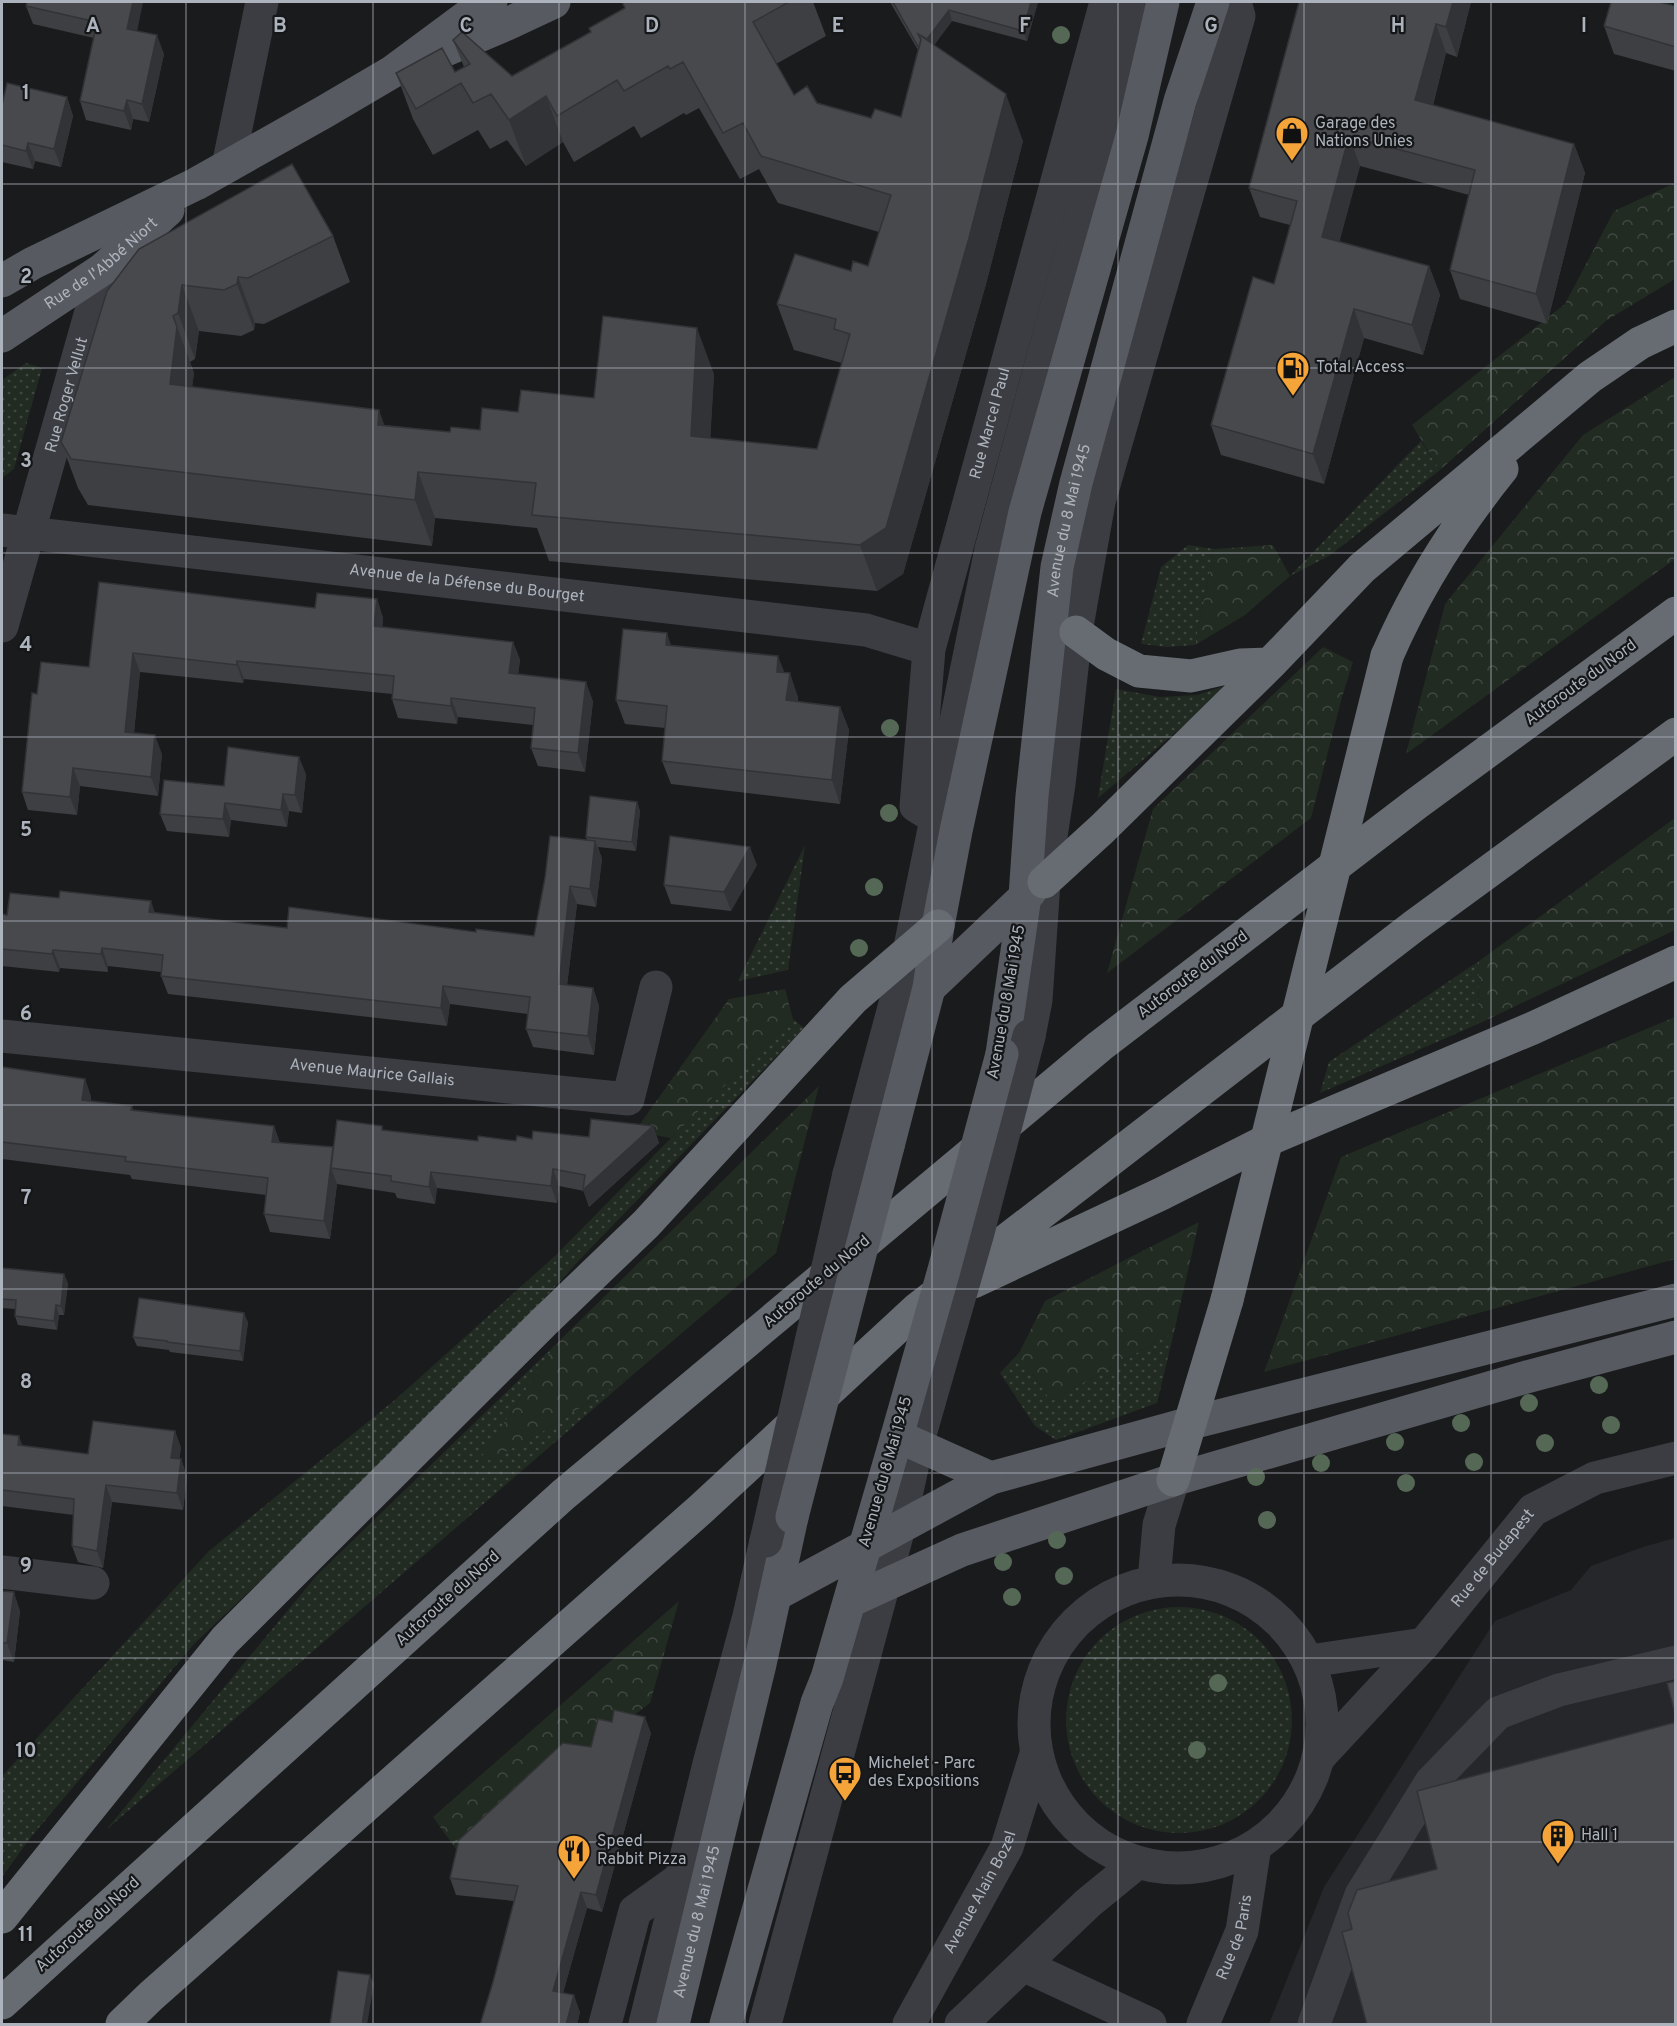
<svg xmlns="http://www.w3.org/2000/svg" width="1677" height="2026" font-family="Overpass,sans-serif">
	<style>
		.built { fill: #26272a }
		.grass { fill: url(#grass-dots) }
		.forest { fill: url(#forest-crowns) }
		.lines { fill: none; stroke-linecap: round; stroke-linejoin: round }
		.minor { stroke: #3b3d42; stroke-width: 33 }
		.major { stroke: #575a61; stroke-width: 33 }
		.highway { stroke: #676c73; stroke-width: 33 }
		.minor-bridge { stroke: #3b3d42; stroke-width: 33 }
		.major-bridge { stroke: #575a61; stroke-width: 33 }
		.highway-bridge { stroke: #676c73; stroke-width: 33 }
		.tree { fill: #556856 }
		.wall { fill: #3d3f42 }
		.shaded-wall { fill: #323336 }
		.building { fill: #47494d; stroke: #323336; stroke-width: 1.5 }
		.grid { fill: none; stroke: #adb3bc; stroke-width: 1.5; stroke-opacity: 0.55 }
		.labels { text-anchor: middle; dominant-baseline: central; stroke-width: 4.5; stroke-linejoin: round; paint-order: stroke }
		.poi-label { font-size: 16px; fill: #adb3bc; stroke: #151618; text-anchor: start }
		.street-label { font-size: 16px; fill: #adb3bc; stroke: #151618 }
		.grid-label { font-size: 20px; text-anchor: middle; font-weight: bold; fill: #adb3bc; stroke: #151618; stroke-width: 4.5; stroke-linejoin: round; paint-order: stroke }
	</style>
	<defs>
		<pattern id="grass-dots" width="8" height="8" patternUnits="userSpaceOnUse" patternTransform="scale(1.5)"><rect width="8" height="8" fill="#222b22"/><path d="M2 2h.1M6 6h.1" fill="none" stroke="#3f4740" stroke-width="1.8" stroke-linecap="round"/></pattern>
		<pattern id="forest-crowns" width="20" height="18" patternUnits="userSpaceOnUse" patternTransform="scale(1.5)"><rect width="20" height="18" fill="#222b22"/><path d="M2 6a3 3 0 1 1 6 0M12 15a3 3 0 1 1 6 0" fill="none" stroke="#3f4740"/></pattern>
	</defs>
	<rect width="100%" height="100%" fill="#1a1b1d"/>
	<path class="built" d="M1675,1538V2024H1269L1324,1887L1495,1621L1571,1590L1591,1566L1643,1547Z"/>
	<path class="grass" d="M26,363L42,368L14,469L2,478V380Z
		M1421,441L1440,470L1329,556L1290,576Z
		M1188,545L1214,549L1195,645L1168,647L1141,644L1161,567Z
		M1234,683L1098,798L1116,689L1160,697L1197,695Z
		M805,845L788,970L738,981Z
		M1479,961L1478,1024L1320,1093L1329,1062Z
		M793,1019L804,1028L583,1256L468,1382L194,1644L31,1837L2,1877V1776L209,1551L396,1399L556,1255L671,1138Z
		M1174,1332L1157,1403L1056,1440L1035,1426L1000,1373L1019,1353L1051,1401Z
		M555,1345L476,1466L529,1440L635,1373L106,1830L317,1575Z
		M1066 1720a113 113 0 1 1 226 0a113 113 0 1 1-226 0Z"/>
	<path class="forest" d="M1675,183V279L1607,320L1440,470L1412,425L1565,304L1614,211Z
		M1675,377V559L1406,754L1445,604L1583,435Z
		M1273,545L1290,576L1245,615L1195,645L1214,549Z
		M1323,647L1353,662L1342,697L1311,818L1107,973L1153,809Z
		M1675,818V930L1478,1024L1479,961Z
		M785,989L793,1019L671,1138L635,1131L729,999Z
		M1675,1017V1259L1264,1372L1341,1157Z
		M819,1086L776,1253L635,1373L529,1440L475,1467L555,1345Z
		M1199,1222L1174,1332L1051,1401L1019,1353L1045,1301Z
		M679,1601L650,1703L456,1849L433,1817Z"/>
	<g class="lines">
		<g class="minor">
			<path d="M228,166L262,2"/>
			<path id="s1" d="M2,530L866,630L929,649"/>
			<path id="s2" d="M2,626L103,269"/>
			<path id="s3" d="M937,819L916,806L929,649L1106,2"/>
			<path id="s4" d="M2,1036L628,1099L656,987"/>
			<path d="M1029,1036L1036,1000L1044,882L1059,784L1076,632L1099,502L1239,16L1235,2"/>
			<path d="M849,1174L909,952L991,549L1139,2"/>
			<path d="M2,1572L93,1583"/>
			<circle cx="1178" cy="1724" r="144"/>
			<path d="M1154,1580L1159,1525L1173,1480"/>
			<path id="s5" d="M1424,1644L1533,1510L1595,1478L1676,1458"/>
			<path d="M1310,1661L1424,1644L1320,1756"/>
			<path d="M1023,1965L1150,2024"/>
			<path d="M605,2024L635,1911L688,1873"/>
			<path d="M645,2024L710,1760L749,1616L766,1541"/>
			<path d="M765,2024L899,1528L917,1445L929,1403"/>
			<path id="s6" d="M909,2024L1007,1847L1036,1754"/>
			<path d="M961,2024L1088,1903L1137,1863"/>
			<path id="s7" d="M1203,2024L1242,1931L1255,1846"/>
			<path d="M1314,2024L1361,1895L1431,1782L1498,1713L1559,1690L1676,1662"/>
		</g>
		<g class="major">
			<path d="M441,52L507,24L554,2"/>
			<path d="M2,281L33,263L196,184L324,112L392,72L473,12L491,2"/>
			<path id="s8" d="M2,336L103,269L168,210"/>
			<path d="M929,988L1030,892"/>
			<path id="s9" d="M1002,1054L1025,896L1032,796L1057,567L1076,483L1180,101L1213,2"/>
			<path d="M888,1146L929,988L938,926L956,831L1025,512L1132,136L1163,2"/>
			<path d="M775,1595L991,1478L1191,1423L1676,1300"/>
			<path d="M850,1601L962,1550L1173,1480L1523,1378L1676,1337"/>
			<path id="s10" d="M673,2024L760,1664L792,1517"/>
			<path d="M726,2024L817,1703L827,1678L897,1436L991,1478"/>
		</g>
		<path class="highway" d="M1076,632L1106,654L1139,671L1191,676L1240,665L1270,664
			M1387,656C1416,589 1456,526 1502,469
			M1044,882L1102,829L1270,664L1362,568L1590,377L1640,343L1676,326
			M973,1282L1161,1194L1272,1138L1533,1028L1676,962
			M1173,1480L1227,1300
			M2,1917L225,1640L545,1321L646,1224L853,999L938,926
			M2,2003L563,1495L1100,1046L1416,804L1676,613
			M122,2024L151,1996L702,1508L917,1309L1414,926L1676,734"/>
		<path class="minor-bridge" d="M929,1403L977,1236L1029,1036
			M766,1541L849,1174"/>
		<path class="major-bridge" d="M897,1436L944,1270L1002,1054
			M792,1517L888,1146"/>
		<path class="highway-bridge" d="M1227,1300L1387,656"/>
	</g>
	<g class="tree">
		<circle cx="1061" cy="35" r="9"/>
		<circle cx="890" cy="728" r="9"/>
		<circle cx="889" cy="813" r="9"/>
		<circle cx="874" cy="887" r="9"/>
		<circle cx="859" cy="948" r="9"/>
		<circle cx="1599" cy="1385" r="9"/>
		<circle cx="1529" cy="1403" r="9"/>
		<circle cx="1461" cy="1423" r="9"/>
		<circle cx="1611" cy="1425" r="9"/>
		<circle cx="1395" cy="1442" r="9"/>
		<circle cx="1545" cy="1443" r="9"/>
		<circle cx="1474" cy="1462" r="9"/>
		<circle cx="1321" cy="1463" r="9"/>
		<circle cx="1256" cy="1477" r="9"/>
		<circle cx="1406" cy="1483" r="9"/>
		<circle cx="1267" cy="1520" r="9"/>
		<circle cx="1057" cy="1540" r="9"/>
		<circle cx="1003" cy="1562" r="9"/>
		<circle cx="1064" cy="1576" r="9"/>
		<circle cx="1012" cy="1597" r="9"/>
		<circle cx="1218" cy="1683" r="9"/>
		<circle cx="1197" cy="1750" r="9"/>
	</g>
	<path class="wall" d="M622,2H813L826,36L776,64L794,95L817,103L871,118L901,117L918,50L890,2H1038L1027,41L952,21L934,45L1023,141L986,284L903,574L877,591L549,561L537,528L435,518L432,546L88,505L78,488L61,442L107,291L333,236L350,282L264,324L255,323L254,330L241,336L199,331L195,359L190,362L194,373L192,387L385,425L450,432L480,430L518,412L594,398L714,374L710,438L817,449L842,363L794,350L777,304L851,271L868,266L879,232L778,203L759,169L740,179L699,108L686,115L684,113L641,138L634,126L574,162L563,142L526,166L507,140L490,149L478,130L433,155L413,119L396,73L455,72L464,67L453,40L512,76L590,32L589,28L625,9Z
		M1299,2H1471L1457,57L1446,53L1433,105L1574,144L1585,173L1547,324L1460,299L1450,270L1469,195L1360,166L1339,241L1429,266L1440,295L1423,355L1364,338L1324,484L1221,455L1211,425L1274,284L1290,225L1260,217L1249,188Z
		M26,6L137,31L164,54L149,122L133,119L131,130L86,120L80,101L94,38L33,24Z
		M1676,6V71L1614,54L1604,26Z
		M67,97L73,116L61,167L35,161L33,169L2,162V105Z
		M99,582L315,608L377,599L383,618L382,627L513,642L520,660L518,674L593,701L585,772L538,766L531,748L533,725L458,717L457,724L398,718L392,699V694L244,679L243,683L140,672L134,733L162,754L158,796L80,786L77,815L28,810L22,792L37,694L89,667Z
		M671,645L785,673L798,697V702L840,707L849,730L840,804L671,784L662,761L665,728L625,724L616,700Z
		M306,774L302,813L289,811L287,827L231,820L229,837L167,831L160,814L224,786Z
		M637,802L640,811L636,851L598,847L602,859L596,907L577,904L567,985L593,988L599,1006L594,1055L533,1047L526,1029L528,1014L450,1004L447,1026L168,994L161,976V972L108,966V972L60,968L59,972L2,966V914L155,913L287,928L476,932L534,936L587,840L586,837Z
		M757,865L731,911L671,904L664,885Z
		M2,1067L85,1079L91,1097V1101L132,1106L133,1110L274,1126L280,1143L333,1147L382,1126L383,1130L478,1141H516L532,1139L589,1137L653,1126L659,1143L589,1207L584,1191L559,1186L557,1203L437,1188L435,1204L397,1198L395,1193L337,1184L330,1239L270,1232L264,1214L266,1195L132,1179L130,1175L2,1159Z
		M2,1268L68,1283L64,1315H59L57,1330L18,1325L15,1316V1309L2,1308Z
		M248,1322L243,1361L170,1352L169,1350L137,1346L133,1337Z
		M175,1431L181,1448L179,1459H181L187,1476L183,1510L112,1502L103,1568L78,1562L72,1546L74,1515L2,1506V1434L23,1446L88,1454Z
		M2,1591L20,1611L14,1662L2,1660Z
		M651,1733L602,1912L587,1908L563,1993L580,2012L577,2025H480L493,1982L514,1901L456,1895L450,1878L591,1747Z"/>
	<path class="shaded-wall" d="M133,2H143L134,47L127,29Z
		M1031,2H1038L1027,41L1023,31Z
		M1453,2H1471L1457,57L1446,27Z
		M949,10L952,21L927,55L923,44Z
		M1436,24L1446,53L1426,129L1415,100Z
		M157,35L164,54L149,122L142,104Z
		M1006,94L1023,141L986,284L903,574L877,591L860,545Z
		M546,96L563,142L526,166L509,120Z
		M67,97L73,116L61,167L54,149Z
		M127,100L133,119L131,130L124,111Z
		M1349,136L1360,166L1333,266L1322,237Z
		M28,143L35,161L33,169L26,151Z
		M1574,144L1585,173L1547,324L1536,294Z
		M1429,266L1440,295L1423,355L1412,325Z
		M238,277L255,323L254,330L237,284Z
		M182,285L199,331L195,359L178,313Z
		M1354,309L1364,338L1324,484L1313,454Z
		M173,316L194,373L186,430L170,384Z
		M697,328L714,374L708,482L691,436Z
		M379,410L396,457L378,425Z
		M418,472L435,518L432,546L415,500Z
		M377,599L383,618L381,645L374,626Z
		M667,633L675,657L666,645Z
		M513,642L520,660L516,692L509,673Z
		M133,653L140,672L132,751L125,732Z
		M778,656L787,679L777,672Z
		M237,661L244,679L243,683L237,665Z
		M790,673L798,697L795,724L786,700Z
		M586,682L593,701L585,772L578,753Z
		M451,698L458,717L457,724L451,706Z
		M840,707L849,730L840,804L832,780Z
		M155,735L162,754L158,796L151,777Z
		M299,757L306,774L302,813L295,795Z
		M73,768L80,786L77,815L70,797Z
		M283,794L289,811L287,827L281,810Z
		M637,802L640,811L636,851L632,842Z
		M225,803L231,820L229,837L223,819Z
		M595,841L602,859L596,907L590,889Z
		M750,847L757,865L731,911L724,892Z
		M570,886L577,904L565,1002L559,984Z
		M151,901L157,919L149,912Z
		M102,948L108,966V972L101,954Z
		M53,950L60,968L59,972L52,954Z
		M443,986L450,1004L447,1026L441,1008Z
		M593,988L599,1006L594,1055L588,1036Z
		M85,1079L91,1097L88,1118L82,1100Z
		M274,1126L280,1144L272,1142Z
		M653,1126L659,1143L589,1207L583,1190Z
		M333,1147L331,1168L337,1184L330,1239L324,1221Z
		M553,1169L559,1186L557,1203L551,1186Z
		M431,1172L437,1188L435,1204L429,1187Z
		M64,1274L68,1283L64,1315L61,1306Z
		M56,1305L59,1315L57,1330L54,1321Z
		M244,1313L248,1322L243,1361L240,1351Z
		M175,1431L181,1448L177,1475L171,1458Z
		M19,1436L25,1453L18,1445Z
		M181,1459L187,1476L183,1510L177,1493Z
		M106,1485L112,1502L103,1568L97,1551Z
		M14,1592L20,1611L14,1662L7,1643Z
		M645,1717L651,1733L602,1912L596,1895Z
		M581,1892L587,1908L559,2007L553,1991Z
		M370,1975L374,1984L367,2025H362Z
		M574,1995L580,2012L577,2025H566Z"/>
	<path class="building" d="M27,2H133L127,29L157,35L142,104L127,100L124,111L80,101L97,22L26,6Z
		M622,2H789L753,22L794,95L807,86L817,103L871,118L875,109L901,117L921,39L918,34L1006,94L969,238L886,528L860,545L532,515L536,483L418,472L415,500L71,459L61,442L107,291L139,249L292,164L333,236L248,278L238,277L237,284L224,290L182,285L178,313L173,316L177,327L170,384L379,410L378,425L450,432L451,427L480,430L482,408L518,412L521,390L594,398L603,316L697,328L691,436L817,449L850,334L834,329L836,319L777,304L795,254L851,271L853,261L868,266L891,195L761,156L743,123L723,133L683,62L670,69L668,66L624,91L617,80L557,116L546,96L509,120L491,94L473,103L461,83L416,109L396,73L442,48L455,72L470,64L453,40L462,32L512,76L591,32L589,28L625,8Z
		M893,2H1031L1023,31L949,10L927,39L918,34L921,40L919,48Z
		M1299,2H1453L1446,27L1436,24L1415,100L1574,144L1536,294L1450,270L1475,170L1349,136L1322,237L1429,266L1412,325L1354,309L1313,454L1211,425L1253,277L1274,284L1297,201L1249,188Z
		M1611,2H1659L1676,6V47L1604,26Z
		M7,83L67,97L54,149L28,143L26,151L2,145V105Z
		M99,582L315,608L317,593L377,599L374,626L513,642L509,673L586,682L578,753L531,748L535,708L451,698V706L392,699L394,676L237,661V665L133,653L125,732L155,735L151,777L73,768L70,797L22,792L32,693L37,694L41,662L89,667Z
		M623,629L667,633L666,645L778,656L777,672L790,673L786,700L840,707L832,780L662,761L667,706L616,700Z
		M228,747L299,757L295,795L283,794L281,810L225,803L223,819L160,814L164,780L224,786Z
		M590,796L637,802L632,842L586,837Z
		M550,836L595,841L590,889L570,886L559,984L593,988L588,1036L526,1029L530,997L443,986L441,1008L161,976L163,955L102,948L101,954L53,950L52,954L2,949V914L7,915L10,893L59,898L60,891L151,901L149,912L287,928L289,907L476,932V929L534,936L545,878Z
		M670,836L750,847L724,892L664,885Z
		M2,1067L85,1079L82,1100L132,1106L131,1110L274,1126L272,1142L333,1147L324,1221L264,1214L268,1178L125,1161L126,1157L2,1142Z
		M591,1119L653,1126L583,1190L585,1175L553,1169L551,1186L431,1172L429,1187L391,1181V1176L331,1168L337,1120L382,1126V1130L478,1141V1136L516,1141L517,1136L532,1139L533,1131L589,1137Z
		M2,1268L64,1274L61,1306L56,1305L54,1321L15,1316L16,1300L2,1299Z
		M139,1298L244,1313L240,1351L167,1342V1341L133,1337Z
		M93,1421L175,1431L171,1458L181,1459L177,1493L106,1485L97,1551L72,1546L74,1499L2,1490V1434L19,1436L18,1445L88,1454Z
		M2,1591L14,1592L7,1643H2Z
		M1676,1681V1718L1667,1683Z
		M614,1710L645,1717L596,1895L581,1892L553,1991L574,1995L566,2025H480L493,1982L518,1886L450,1878L459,1840L563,1743L591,1747L598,1719L612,1722Z
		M1676,1722V2025H1367L1342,1932L1352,1929L1348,1913L1357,1890L1437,1869L1417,1791Z
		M338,1971L370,1975L362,2025H330Z"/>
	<path class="grid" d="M186,2V2024M373,2V2024M559,2V2024M745,2V2024M932,2V2024M1118,2V2024M1304,2V2024M1491,2V2024M2,184H1676M2,368H1676M2,553H1676M2,737H1676M2,921H1676M2,1105H1676M2,1289H1676M2,1473H1676M2,1658H1676M2,1842H1676"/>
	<defs>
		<g id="shop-pin" transform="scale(1.725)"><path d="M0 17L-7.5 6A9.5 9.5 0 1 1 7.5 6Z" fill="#f5a43a" stroke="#151618"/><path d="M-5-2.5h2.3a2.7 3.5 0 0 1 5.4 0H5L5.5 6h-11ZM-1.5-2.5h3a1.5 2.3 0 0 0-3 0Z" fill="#111"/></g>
		<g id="fuel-pin" transform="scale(1.725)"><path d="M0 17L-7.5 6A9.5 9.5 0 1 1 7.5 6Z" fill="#f5a43a" stroke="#151618"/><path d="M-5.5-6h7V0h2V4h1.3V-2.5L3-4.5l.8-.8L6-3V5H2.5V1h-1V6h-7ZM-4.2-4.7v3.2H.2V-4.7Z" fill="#111"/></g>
		<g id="bus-pin" transform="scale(1.725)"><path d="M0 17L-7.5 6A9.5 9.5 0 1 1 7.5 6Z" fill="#f5a43a" stroke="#151618"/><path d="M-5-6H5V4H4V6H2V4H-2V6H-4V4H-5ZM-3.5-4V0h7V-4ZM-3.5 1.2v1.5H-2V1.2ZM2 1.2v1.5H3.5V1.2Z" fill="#111"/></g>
		<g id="building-pin" transform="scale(1.725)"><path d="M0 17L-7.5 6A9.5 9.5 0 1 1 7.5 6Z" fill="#f5a43a" stroke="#151618"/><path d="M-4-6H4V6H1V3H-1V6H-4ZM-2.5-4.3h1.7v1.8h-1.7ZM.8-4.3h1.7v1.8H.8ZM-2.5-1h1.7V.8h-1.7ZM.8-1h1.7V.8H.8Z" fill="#111"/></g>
		<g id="restaurant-pin" transform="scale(1.725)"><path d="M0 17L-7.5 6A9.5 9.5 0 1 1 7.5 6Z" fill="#f5a43a" stroke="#151618"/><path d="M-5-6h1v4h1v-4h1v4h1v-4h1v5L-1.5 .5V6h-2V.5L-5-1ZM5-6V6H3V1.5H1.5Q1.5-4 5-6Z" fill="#111"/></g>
	</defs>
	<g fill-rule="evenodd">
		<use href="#shop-pin" x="1292" y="133"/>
		<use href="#fuel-pin" x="1293" y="368"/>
		<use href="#bus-pin" x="845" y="1773"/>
		<use href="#building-pin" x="1558" y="1836"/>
		<use href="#restaurant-pin" x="574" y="1851"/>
	</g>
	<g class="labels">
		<g class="poi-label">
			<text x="1315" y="124">Garage des<tspan x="1315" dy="18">Nations Unies</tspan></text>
			<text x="1316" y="368">Total Access</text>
			<text x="868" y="1764">Michelet - Parc<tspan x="868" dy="18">des Expositions</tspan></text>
			<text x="1581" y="1836">Hall 1</text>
			<text x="597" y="1842">Speed<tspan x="597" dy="18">Rabbit Pizza</tspan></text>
		</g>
		<g class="street-label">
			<text stroke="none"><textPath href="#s8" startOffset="123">Rue de l'Abbé Niort</textPath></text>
			<text stroke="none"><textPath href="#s2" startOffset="240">Rue Roger Vellut</textPath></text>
			<text stroke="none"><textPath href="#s3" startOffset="416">Rue Marcel Paul</textPath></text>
			<text stroke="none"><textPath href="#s9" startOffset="538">Avenue du 8 Mai 1945</textPath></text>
			<text stroke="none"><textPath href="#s1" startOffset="468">Avenue de la Défense du Bourget</textPath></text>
			<text transform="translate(1581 683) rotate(-36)">Autoroute du Nord</text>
			<text transform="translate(1193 975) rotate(-37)">Autoroute du Nord</text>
			<text transform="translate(1007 1002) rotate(-80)">Avenue du 8 Mai 1945</text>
			<text stroke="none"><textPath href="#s4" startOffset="372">Avenue Maurice Gallais</textPath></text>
			<text transform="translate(817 1282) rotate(-40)">Autoroute du Nord</text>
			<text transform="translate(886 1472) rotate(-74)">Avenue du 8 Mai 1945</text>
			<text stroke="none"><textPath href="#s5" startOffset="110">Rue de Budapest</textPath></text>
			<text transform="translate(448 1599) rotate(-42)">Autoroute du Nord</text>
			<text stroke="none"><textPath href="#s6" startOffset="150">Avenue Alain Bozel</textPath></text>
			<text stroke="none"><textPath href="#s10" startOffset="105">Avenue du 8 Mai 1945</textPath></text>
			<text transform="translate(88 1925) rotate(-42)">Autoroute du Nord</text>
			<text stroke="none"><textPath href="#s7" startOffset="93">Rue de Paris</textPath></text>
		</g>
	</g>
	<g class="grid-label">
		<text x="93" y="32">A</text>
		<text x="280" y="32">B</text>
		<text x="466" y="32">C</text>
		<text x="652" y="32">D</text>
		<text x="838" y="32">E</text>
		<text x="1025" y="32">F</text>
		<text x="1211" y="32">G</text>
		<text x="1398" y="32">H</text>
		<text x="1584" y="32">I</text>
		<text x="26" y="99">1</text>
		<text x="26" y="283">2</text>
		<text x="26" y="467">3</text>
		<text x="26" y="651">4</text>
		<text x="26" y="836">5</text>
		<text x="26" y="1020">6</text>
		<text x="26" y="1204">7</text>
		<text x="26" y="1388">8</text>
		<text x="26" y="1572">9</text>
		<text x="26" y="1757">10</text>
		<text x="26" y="1941">11</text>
	</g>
	<rect width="1677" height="2026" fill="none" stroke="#adb3bc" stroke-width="6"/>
</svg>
